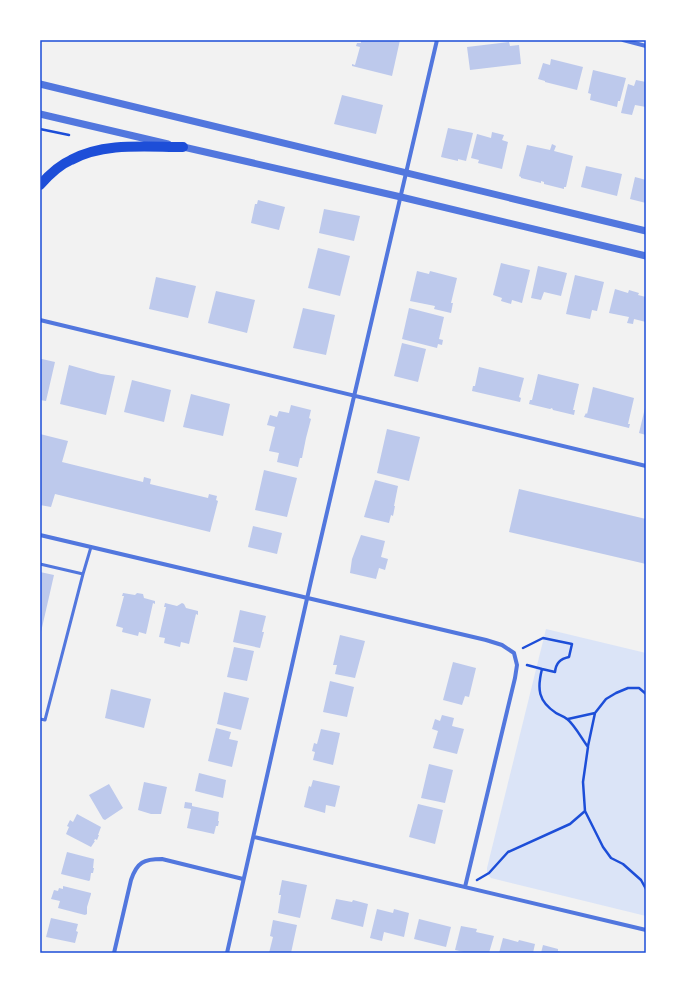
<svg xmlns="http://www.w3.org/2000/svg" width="686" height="993" font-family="'Zilla Slab',serif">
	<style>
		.green { fill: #dbe4f7 }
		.building { fill: #bdc9ec }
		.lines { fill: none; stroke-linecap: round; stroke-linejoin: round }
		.path { stroke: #1d4ed8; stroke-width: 2.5 }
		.service { stroke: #5277de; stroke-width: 3 }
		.minor { stroke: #5277de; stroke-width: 4 }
		.tertiary { stroke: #5277de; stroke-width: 7 }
		.primary { stroke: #1d4ed8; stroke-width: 10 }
		.neatline { fill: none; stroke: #1d4ed8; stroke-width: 1.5 }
	</style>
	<rect width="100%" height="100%" fill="#f2f2f2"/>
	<path class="green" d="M546,629L646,653V916L491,878L487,873V868Z"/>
	<path class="building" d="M361,40H400L392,76L352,66V64L355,65L360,47L356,46L357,43H361Z
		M509,42L510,46L519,45L521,64L470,70L467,47Z
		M551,59L583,67L577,90L545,82V81L538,79L543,63L550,65Z
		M593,70L626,78L620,101H618L617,107L590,100L591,94L588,93Z
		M636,80L646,82V107L635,105L632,115L621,113L628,84L634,86Z
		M342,95L383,105L376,134L334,124Z
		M448,128L473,133L466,161L458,159V161L441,157Z
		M492,132L504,135L502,140L508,142L502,169L478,163L479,160L471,158L477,134L491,138Z
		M552,144L556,146L554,151L573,156L566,187H564V189L544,184V182L541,181V183L521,178V177L519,176L527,145L550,150Z
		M586,166L622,174L617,196L581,187Z
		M635,177L646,180V203L630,199Z
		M258,200L285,207L279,230L251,223L255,204H257Z
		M324,209L360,216L354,241L319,233Z
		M318,248L350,256L340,296L308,288Z
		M501,263L530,270L522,303L512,300L511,304L501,301L502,298L493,295Z
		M538,266L567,273L561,296L544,292L541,300L531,298Z
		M417,271L429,274L430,271L457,278L451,303H453L451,313L434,309L435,306L410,301Z
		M575,275L604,282L597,311L592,310L590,319L566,314Z
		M156,277L196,286L188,318L149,309Z
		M615,289L628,293L629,290L639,293L638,295L646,297V322L634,319L633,324L627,323L629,317L609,313Z
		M216,291L255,300L247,333L208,323Z
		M303,308L335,315L326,355L293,348Z
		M409,308L444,317L439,339L443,340L442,345L438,344L437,348L402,339Z
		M402,343L426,349L418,382L394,376Z
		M40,359H42L55,362L46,401L40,400Z
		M69,365L101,374L115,376L106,415L60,404Z
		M479,367L524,378L519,397L521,398L520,402L472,391L473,386H475Z
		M538,374L579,384L573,410H575L574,415L553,410L552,408L550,409L529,404L530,400H532Z
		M132,380L171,390L164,422L124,412Z
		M593,387L634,398L628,424H630L629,428L584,417L586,413L587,414Z
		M191,394L230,404L223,436L183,427Z
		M291,405L311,410L309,418L311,419L306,438L302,458H300L298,467L277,462L279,453L269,451L275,427L267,425L270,415L277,417L279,411L289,413Z
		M645,408H646V435L639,433Z
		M387,429L420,437L409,481L377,473Z
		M40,434L68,441L62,462L143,482L144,477L151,479L150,484L208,498L209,494L217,496L216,500L218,501L210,532L55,494L51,507L40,505Z
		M264,470L297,478L287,517L255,510Z
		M375,480L398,486L394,506H395L393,516L391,515L389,523L364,517Z
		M519,489L646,519V564L509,532Z
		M253,526L282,533L277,554L248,547Z
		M361,535L385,541L381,557L388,559L385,570L379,568L376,579L350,573L352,559Z
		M40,572L54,575L41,632H40Z
		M123,593L135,595L137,593L143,594L144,598L155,601V604L153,603L146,634L139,632L138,636L122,632L123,628L116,626L124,596H122Z
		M165,603L177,606L182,603L184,604L186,608L198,611V615L196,614L189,644L181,642L180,647L164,643L165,638L159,637L166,607H164Z
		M240,610L266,616L262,632H264L260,648L233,642Z
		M340,635L365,641L355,678L335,674L337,665H333Z
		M234,647L254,651L247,681L227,677Z
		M453,662L476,668L469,697L465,696L462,705L443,700Z
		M330,681L354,687L347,717L323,712Z
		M111,689L151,699L144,728L105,718Z
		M224,692L249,698L241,730L217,724Z
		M442,715L454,718L452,726L464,729L457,754L433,748L438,731L432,729L435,719L440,721Z
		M216,728L231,732L229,739L238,741L232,767L208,761Z
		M321,729L340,733L333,765L313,760L315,752L312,751L314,743L317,744Z
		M429,764L453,770L445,803L421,798Z
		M199,773L226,780L223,798L195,791Z
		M313,780L340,786L335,807L326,805L325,813L304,807L309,786L311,787Z
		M144,782L167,787L161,814H151L138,810Z
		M109,784L123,808L105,820L103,819L89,795Z
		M185,802L192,803V806L219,812L218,821H219L218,826H216L214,834L187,828L191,809L184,808Z
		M418,804L443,810L435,844L409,837Z
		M77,814L101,827L98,835H99L97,840L95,839L94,841H95L91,847L66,834L69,827L67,826L70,820L73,822Z
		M67,852L94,859L93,868H94L93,873H91L90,880L89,881L61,874Z
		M282,880L307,885L300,918L278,913L281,895H279Z
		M63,886L91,893V894L87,907V914L85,915L58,908L60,901L51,899L54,890L58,891L59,888L63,889Z
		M336,899L352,902L353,900L368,904L363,927L331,919Z
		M377,909L393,913L394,909L409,913L404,937L384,932L382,941L370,938Z
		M51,918L78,924L76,931L78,932L75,943L46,937Z
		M419,919L451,927L446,947L414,939Z
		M273,920L297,925L291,953H269L273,937L270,936Z
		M461,926L477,929L476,932L494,936L489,953H468L455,950Z
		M503,938L518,942L519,940L535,944L533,953H499Z
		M543,945L558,949V951L564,953H541Z"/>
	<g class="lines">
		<path class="path" d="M40,129L69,135
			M523,648L543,638L572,644L569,657C560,659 556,663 555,672L542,669
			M527,665L542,669C537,689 538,701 556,713C559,715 564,716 567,719C574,724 582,739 588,747L583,782L585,811
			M595,713L606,699L616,693L628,688H639L646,694
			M568,719L595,713L588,746
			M477,880L489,873L508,852L570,824L585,811L603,847L611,858L623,864L641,880L646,889"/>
		<path class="service" d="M40,564L83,574L45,720L40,719
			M83,574L91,547"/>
		<path class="minor" d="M623,40L646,46
			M40,320L646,466
			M40,535L486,640L502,645L514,653L517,665L515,678L465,887
			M254,837L646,930
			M114,953L131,880C137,862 144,859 162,859L243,879
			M227,953L311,581L437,40"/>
		<path class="tertiary" d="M40,84L646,231
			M40,114L168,144
			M179,146L401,197L646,256"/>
		<path class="primary" d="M40,185C48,176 59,165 71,160C104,142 146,147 183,147"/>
	</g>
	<rect width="686" height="993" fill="none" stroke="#ffffff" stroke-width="82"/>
	<rect x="41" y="41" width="604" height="911" class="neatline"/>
</svg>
